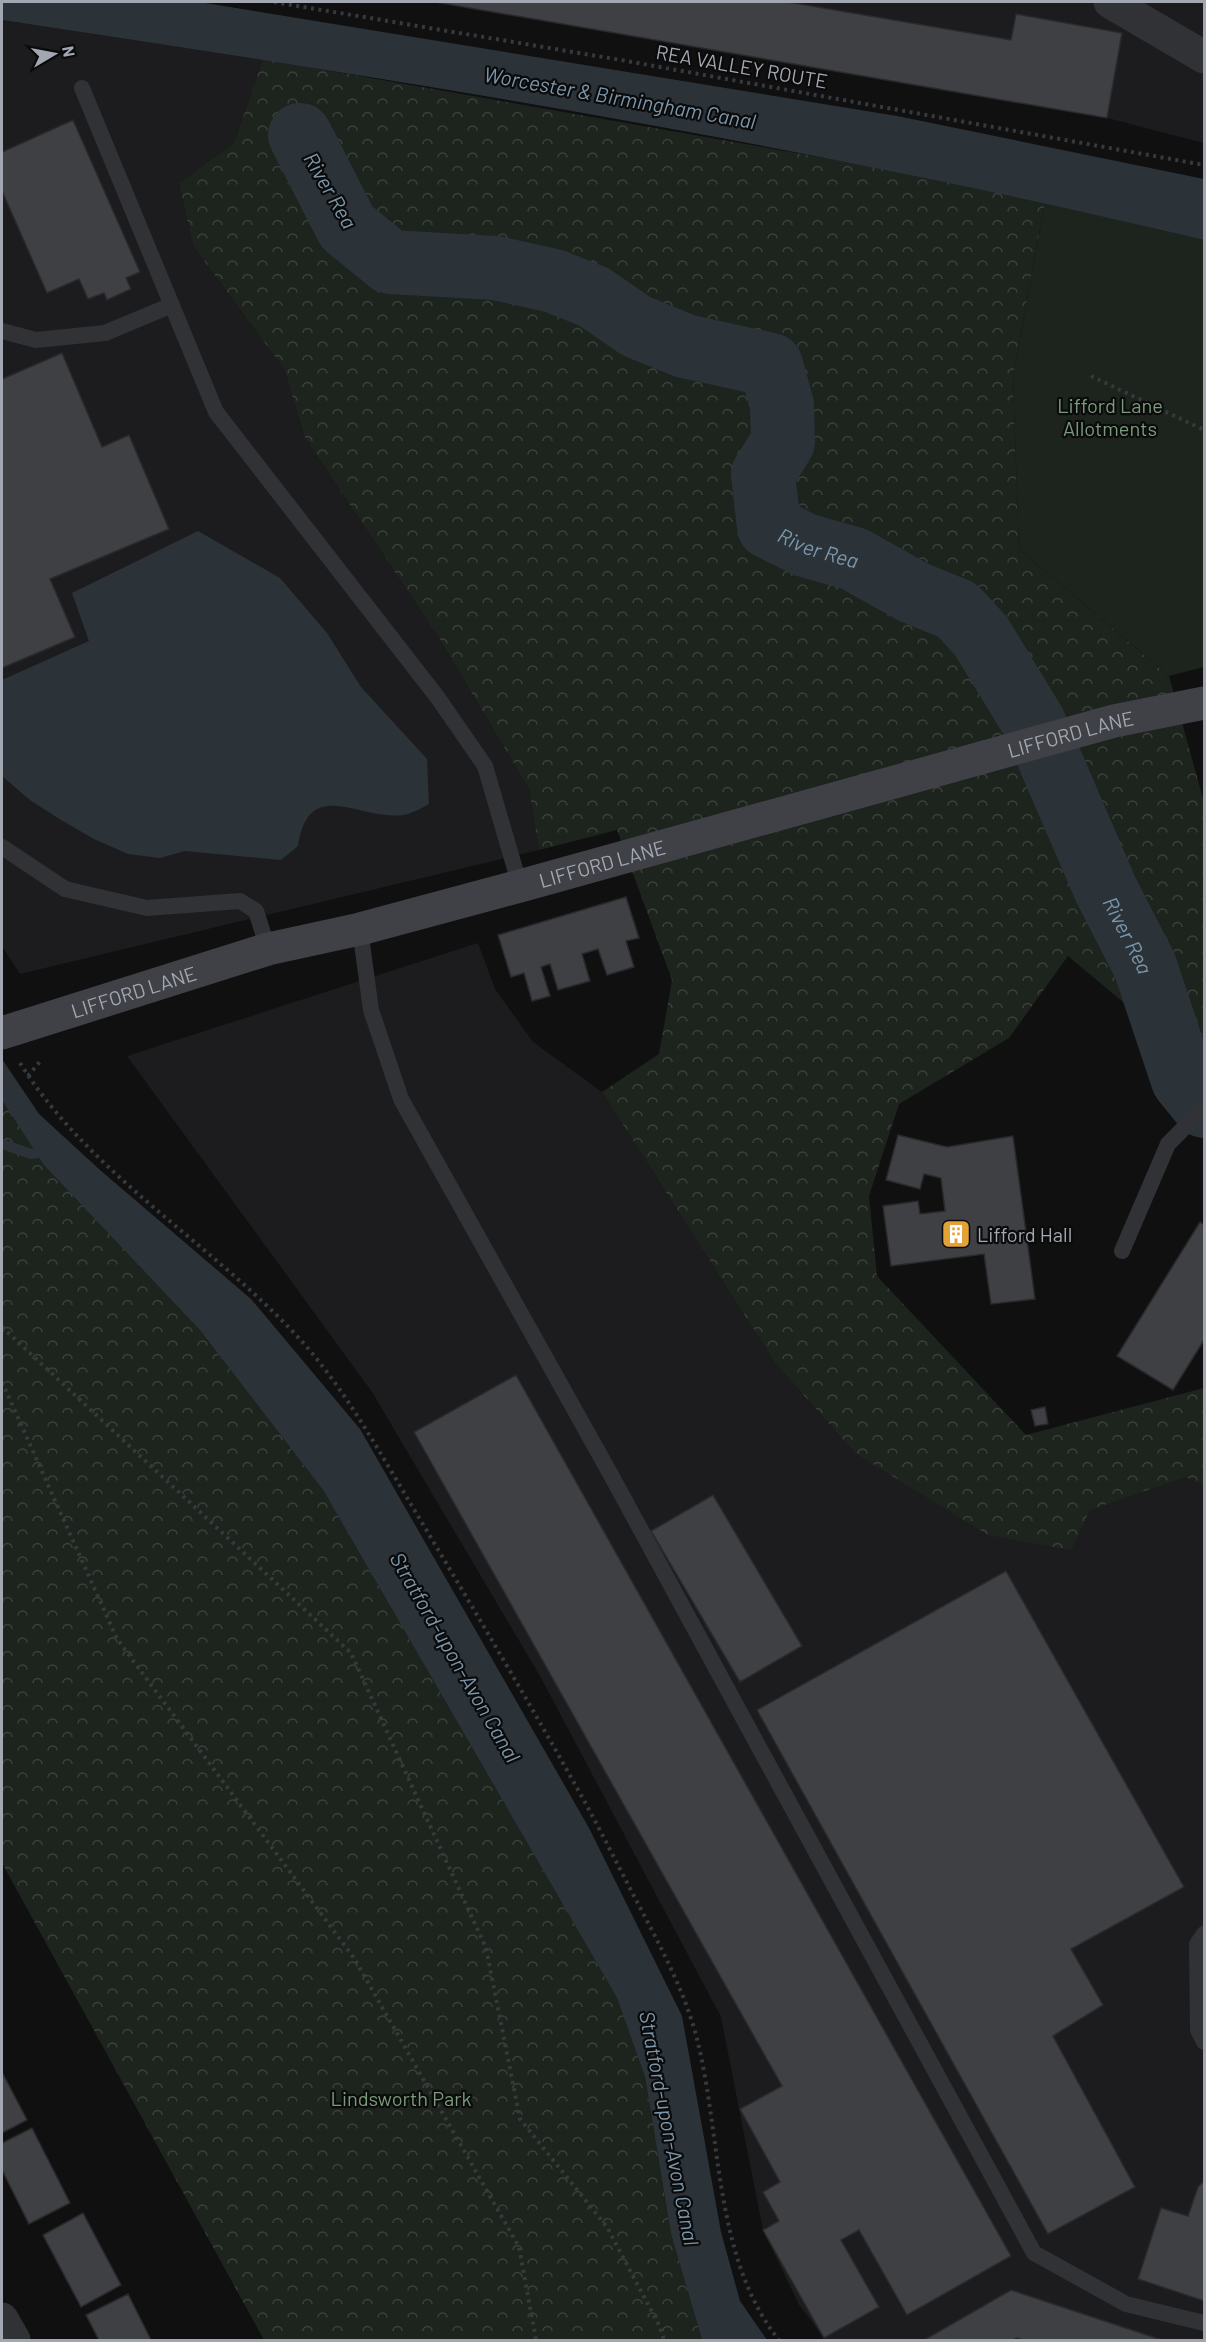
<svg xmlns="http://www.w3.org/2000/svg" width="1206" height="2342" font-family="Barlow,sans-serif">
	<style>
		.built { fill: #1c1c1e }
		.forest { fill: url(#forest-crowns) }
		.garden { fill: #1d231d }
		.water { fill: #2b3339 }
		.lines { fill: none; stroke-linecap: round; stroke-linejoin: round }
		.stream { stroke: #2b3339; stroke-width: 10 }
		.river { stroke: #2b3339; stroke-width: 64 }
		.building { fill: #3f4044; stroke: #2a2a2d; stroke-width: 1.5 }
		.path { stroke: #37393d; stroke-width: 4; stroke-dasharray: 3 4.5; stroke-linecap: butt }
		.lane { stroke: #313236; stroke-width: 16 }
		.street { stroke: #313236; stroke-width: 33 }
		.secondary { stroke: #3f4146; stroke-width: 33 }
		.labels { text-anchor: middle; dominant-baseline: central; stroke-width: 4.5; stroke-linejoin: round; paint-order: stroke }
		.street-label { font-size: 20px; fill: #a2a7b1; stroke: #0b0b0c }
		.park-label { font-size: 20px; fill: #7a9b7b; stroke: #0b0b0c }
		.poi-label { font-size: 20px; fill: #a2a7b1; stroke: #0b0b0c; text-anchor: start }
		.water-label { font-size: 21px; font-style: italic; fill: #7b96aa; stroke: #0b0b0c }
	</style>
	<defs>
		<pattern id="forest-crowns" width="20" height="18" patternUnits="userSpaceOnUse" patternTransform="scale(1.5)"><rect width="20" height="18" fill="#1d231d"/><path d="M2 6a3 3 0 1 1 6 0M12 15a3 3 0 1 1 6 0" fill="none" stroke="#3b403b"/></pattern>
	</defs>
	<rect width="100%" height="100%" fill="#101011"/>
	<path class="built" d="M435,2H1204V143L1107,118Z
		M2,20L263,59L234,143L179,183L193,246L284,369L305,438L437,635L529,789L539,850L20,974L2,946Z
		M478,943L495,989L533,1042L602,1092L775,1363L855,1453L940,1443L1204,1420V2340H826L799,2305L763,2230L721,2017L540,1676L372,1392L127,1056Z"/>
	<path class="forest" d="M263,59L887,169L1045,202L1013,378L1019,549L1169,676L1204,802V1070L1068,956L1009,1038L899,1104L869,1196L877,1276L1026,1435L1204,1388V1484L1185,1477L1090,1510L1071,1550L988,1535L855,1453L775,1363L602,1092L659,1054L672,980L617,830L539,850L529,789L437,635L305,438L284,369L193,246L179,183L234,143Z
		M2,1097L199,1329L323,1490L617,1998L645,2077L671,2234L702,2340H264L2,1863Z"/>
	<path class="garden" d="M1045,202L1204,240V667L1169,676L1019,549L1013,378Z"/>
	<path class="water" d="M2,2H199L897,116L1204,179V240C808,145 404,80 2,20Z
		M198,531L280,578L327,633L361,687L427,759L429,804C423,807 415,812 408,814C364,825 309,772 298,846L281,860L185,851L160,858L128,854L94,839L61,820L30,800L2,776V680L89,641L72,593Z
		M2,1059L39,1114L100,1170L251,1299L360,1429L589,1828L682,2016L721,2232L740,2301L767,2340H702L671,2234L645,2077L617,1998L323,1490L199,1329L44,1165L2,1100Z"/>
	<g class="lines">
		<path class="stream" d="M2,1144L31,1154L49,1151"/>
		<path class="river" id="s1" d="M300,135L347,227L390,262L496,268L554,281L594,297L636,326L685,346L771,365L782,405L783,442L763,474L769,527L805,545L854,559L913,592L957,610L981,636L1034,723L1106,890L1145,966L1183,1080L1204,1106"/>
	</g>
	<path class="building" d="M435,2H788L1011,40L1016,14L1122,33L1107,118Z
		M73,120L140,272L126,278L131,289L107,300L104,293L88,299L79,279L47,293L2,191V152Z
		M62,353L102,447L129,435L169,529L50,579L75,637L2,668V379Z
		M626,897L639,938L626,941L634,967L607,975L598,949L582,954L590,981L558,990L550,964L541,967L550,996L532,1001L524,973L511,977L498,935Z
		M898,1135L947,1147L1013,1136L1035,1299L991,1304L984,1254L891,1266L883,1206L918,1201L920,1214L945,1211L941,1178L924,1174L920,1189L886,1180Z
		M1200,1222L1204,1225V1340L1173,1390L1117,1356Z
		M516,1375L1011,2256L907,2315L859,2230L841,2240L879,2307L824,2338L763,2230L779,2221L763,2192L780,2182L740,2109L782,2086L414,1432Z
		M1045,1407L1048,1424L1035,1426L1031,1410Z
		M713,1495L802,1646L740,1682L651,1531Z
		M1006,1571L1184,1887L1071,1949L1103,2005L1053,2036L1135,2187L1048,2234L757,1710Z
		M2,2072L27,2120L2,2133Z
		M32,2128L70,2203L29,2224L2,2170V2143Z
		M1204,2181V2301L1138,2279L1161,2208L1188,2216L1198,2187Z
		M83,2213L121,2285L81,2307L43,2235Z
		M1011,2290L1162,2340H1023L1017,2338L1013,2340H924Z
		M128,2294L151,2340H99L86,2315Z"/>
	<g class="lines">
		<path class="path" d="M274,2L621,60L1204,165
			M1091,376L1204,430
			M20,1063C89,1173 208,1241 296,1335C343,1385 380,1453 415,1511C470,1603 525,1695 577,1788C597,1823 615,1860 634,1896C657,1940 683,1987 696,2035C722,2134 713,2258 779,2340
			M28,1076L42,1059
			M2,1327L351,1653L486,1948L520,2119L607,2227L660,2327L664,2340
			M2,1382L117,1639L354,1958L519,2247L536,2340"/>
		<path class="lane" d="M82,88L216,412L438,698L485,766L520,886
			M2,331L36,340L105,333L172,305
			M2,847L65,889L147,908L240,901L256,911L268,949
			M360,929L371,1010L401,1099L611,1475L1034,2253L1126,2304L1204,2323
			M1122,1251L1168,1144L1204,1108
			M1204,1934L1197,1944L1198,2030L1204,2042"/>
		<path class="street" d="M1110,2L1204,57
			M2,2319L14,2340"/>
		<path class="secondary" id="s2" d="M2,1033L268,949L360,929L520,886L1114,721L1204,703"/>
	</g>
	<defs>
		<g id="building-square" transform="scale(1.5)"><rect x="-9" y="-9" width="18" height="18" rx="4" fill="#e3a236" stroke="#0b0b0c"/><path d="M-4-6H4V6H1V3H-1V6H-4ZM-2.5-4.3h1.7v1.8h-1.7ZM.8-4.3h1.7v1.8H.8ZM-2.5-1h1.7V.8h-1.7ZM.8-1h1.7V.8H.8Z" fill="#fff"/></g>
	</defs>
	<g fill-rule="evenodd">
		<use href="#building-square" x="956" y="1234"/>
	</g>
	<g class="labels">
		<g class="street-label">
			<text transform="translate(742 66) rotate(10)">REA VALLEY ROUTE</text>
			<text stroke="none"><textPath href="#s2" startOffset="1110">LIFFORD LANE</textPath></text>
			<text stroke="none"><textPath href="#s2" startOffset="624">LIFFORD LANE</textPath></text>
			<text stroke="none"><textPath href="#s2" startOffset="138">LIFFORD LANE</textPath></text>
		</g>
		<g class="park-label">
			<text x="1110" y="405">Lifford Lane<tspan x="1110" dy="23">Allotments</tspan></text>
			<text x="401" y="2098">Lindsworth Park</text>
		</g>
		<g class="poi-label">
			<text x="977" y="1234">Lifford Hall</text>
		</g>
		<g class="water-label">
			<text transform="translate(620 97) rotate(10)">Worcester &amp; Birmingham Canal</text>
			<text transform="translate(331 190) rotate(60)">River Rea</text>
			<text stroke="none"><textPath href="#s1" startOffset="783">River Rea</textPath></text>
			<text stroke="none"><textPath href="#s1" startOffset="1305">River Rea</textPath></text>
			<text transform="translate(456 1657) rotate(60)">Stratford-upon-Avon Canal</text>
			<text transform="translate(670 2128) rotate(79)">Stratford-upon-Avon Canal</text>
		</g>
	</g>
	<rect width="1206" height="2342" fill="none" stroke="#a2a7b1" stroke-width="6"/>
	<g transform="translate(54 54) rotate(80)" stroke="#0b0b0c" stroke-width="4.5" paint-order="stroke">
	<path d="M0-4.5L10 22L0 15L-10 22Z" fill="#a2a7b1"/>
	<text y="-9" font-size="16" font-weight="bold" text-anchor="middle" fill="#a2a7b1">N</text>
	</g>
</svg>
